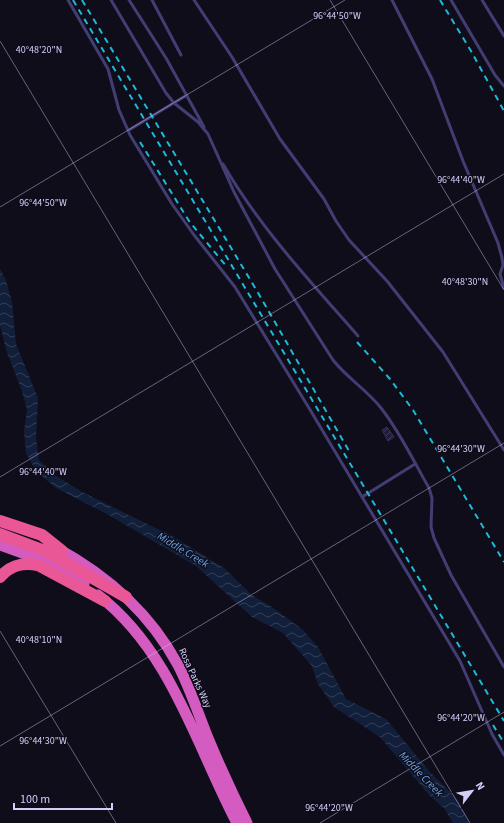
<svg xmlns="http://www.w3.org/2000/svg" width="504" height="823" font-family="'Source Sans 3',sans-serif">
	<style>
		.water { fill: url(#water-waves) }
		.building { fill: url(#building-hatch); stroke: #3d3062 }
		.lines { fill: none; stroke-linecap: round; stroke-linejoin: round }
		.service { stroke: #423e74; stroke-width: 3 }
		.trunk { stroke: #d45cc0; stroke-width: 11 }
		.motorway { stroke: #ea5796; stroke-width: 12 }
		.rail { stroke: #1bbbd7; stroke-width: 2; stroke-dasharray: 6 5; stroke-linecap: butt }
		.ticks { fill: none; stroke: #d4cdf9; stroke-width: 1; stroke-opacity: 0.45 }
		.labels { text-anchor: middle; dominant-baseline: central; stroke-width: 3; stroke-linejoin: round; paint-order: stroke }
		.street-label { font-size: 10px; fill: #d4cdf9; stroke: #100d1a }
		.water-label { font-size: 11px; font-style: italic; fill: #67a8ec; stroke: #100d1a }
		.ticks-label { font-size: 10px; text-anchor: middle; fill: #d4cdf9; stroke: #100d1a; stroke-width: 3; stroke-linejoin: round; paint-order: stroke }
	</style>
	<defs>
		<pattern id="water-waves" width="16" height="10" patternUnits="userSpaceOnUse"><rect width="16" height="10" fill="#121f3a"/><path d="M0 5q4-4 8 0t8 0" fill="none" stroke="#343e57"/></pattern>
		<pattern id="building-hatch" width="6" height="6" patternUnits="userSpaceOnUse"><rect width="6" height="6" fill="#231b39"/><path d="M-1 1l2-2M0 6l6-6M5 7l2-2" fill="none" stroke="#423b56"/></pattern>
	</defs>
	<rect width="100%" height="100%" fill="#100d1a"/>
	<path class="water" d="M0,269L6,280L12,302L16,344L38,398L36,437L39,460L56,476L84,493L174,537L224,568L252,595L272,607L303,630L318,647L346,699L386,719L429,771L458,800L469,823H453L444,808L430,796L380,737L334,707L318,684L312,666L283,633L252,617L196,566L105,513L56,488L36,471L26,453L24,431L27,410L22,391L6,350L0,325Z"/>
	<path class="building" d="M387,427L394,437L388,441L382,430Z"/>
	<g class="lines">
		<path class="service" d="M68,0L108,69L119,110L130,135L172,204L194,235L235,287L309,408L460,661L492,734L504,755
			M111,0L166,93L174,103L198,122L208,134L234,192L275,269L333,360C347,378 367,390 381,408C400,432 414,462 429,488L432,498L431,527L434,538L451,575L504,667
			M129,0L166,58L204,127
			M152,0L181,55
			M194,0L232,57L280,139L324,199L336,221L349,240L387,281L443,352L504,450
			M392,0L432,79L463,161L498,243L502,258L503,265L500,274L504,288
			M451,0L495,75L504,86
			M482,0L504,36
			M129,130L187,95
			M223,164C260,228 310,281 358,336
			M362,497L415,464"/>
		<path class="trunk" d="M0,545L39,559L84,584
			M55,547C107,575 150,613 178,665C190,688 198,713 208,738C220,767 233,795 247,823
			M98,595C171,651 196,745 237,823"/>
		<path class="motorway" d="M0,521L42,535L62,551
			M0,534L45,551L126,597
			M0,577C11,565 23,562 38,565L105,601"/>
		<path class="rail" d="M73,0L504,721
			M82,0L257,291L349,451
			M440,0L471,51L504,111
			M140,142L189,221L227,267
			M357,342L390,379L413,410L504,562
			M493,725L504,743"/>
	</g>
	<path class="ticks" d="M330,0L504,290M0,41L470,823M0,207L345,0M0,477L504,174M0,631L116,823M0,746L504,443M320,823L504,712"/>
	<g class="labels">
		<g class="street-label">
			<text transform="translate(195 678) rotate(65)">Rosa Parks Way</text>
		</g>
		<g class="water-label">
			<text transform="translate(183 550) rotate(31)">Middle Creek</text>
			<text transform="translate(421 774) rotate(46)">Middle Creek</text>
		</g>
	</g>
	<g class="ticks-label">
		<text x="337" y="19">96°44'50"W</text>
		<text x="39" y="53">40°48'20"N</text>
		<text x="461" y="183">96°44'40"W</text>
		<text x="43" y="206">96°44'50"W</text>
		<text x="465" y="285">40°48'30"N</text>
		<text x="461" y="452">96°44'30"W</text>
		<text x="43" y="475">96°44'40"W</text>
		<text x="39" y="643">40°48'10"N</text>
		<text x="461" y="721">96°44'20"W</text>
		<text x="43" y="744">96°44'30"W</text>
		<text x="329" y="811">96°44'20"W</text>
	</g>
	<g transform="translate(472 791) rotate(59)" stroke="#100d1a" stroke-width="3" paint-order="stroke">
	<path d="M0-3L7 15L0 10L-7 15Z" fill="#d4cdf9"/>
	<text y="-6" font-size="11" font-weight="bold" text-anchor="middle" fill="#d4cdf9">N</text>
	</g>
	<path d="M14 803v6h98v-6" fill="none" stroke="#d4cdf9" stroke-width="2"/>
	<text x="20" y="803" font-size="12" fill="#d4cdf9" stroke="#100d1a" stroke-width="3" paint-order="stroke">100 m</text>
</svg>
